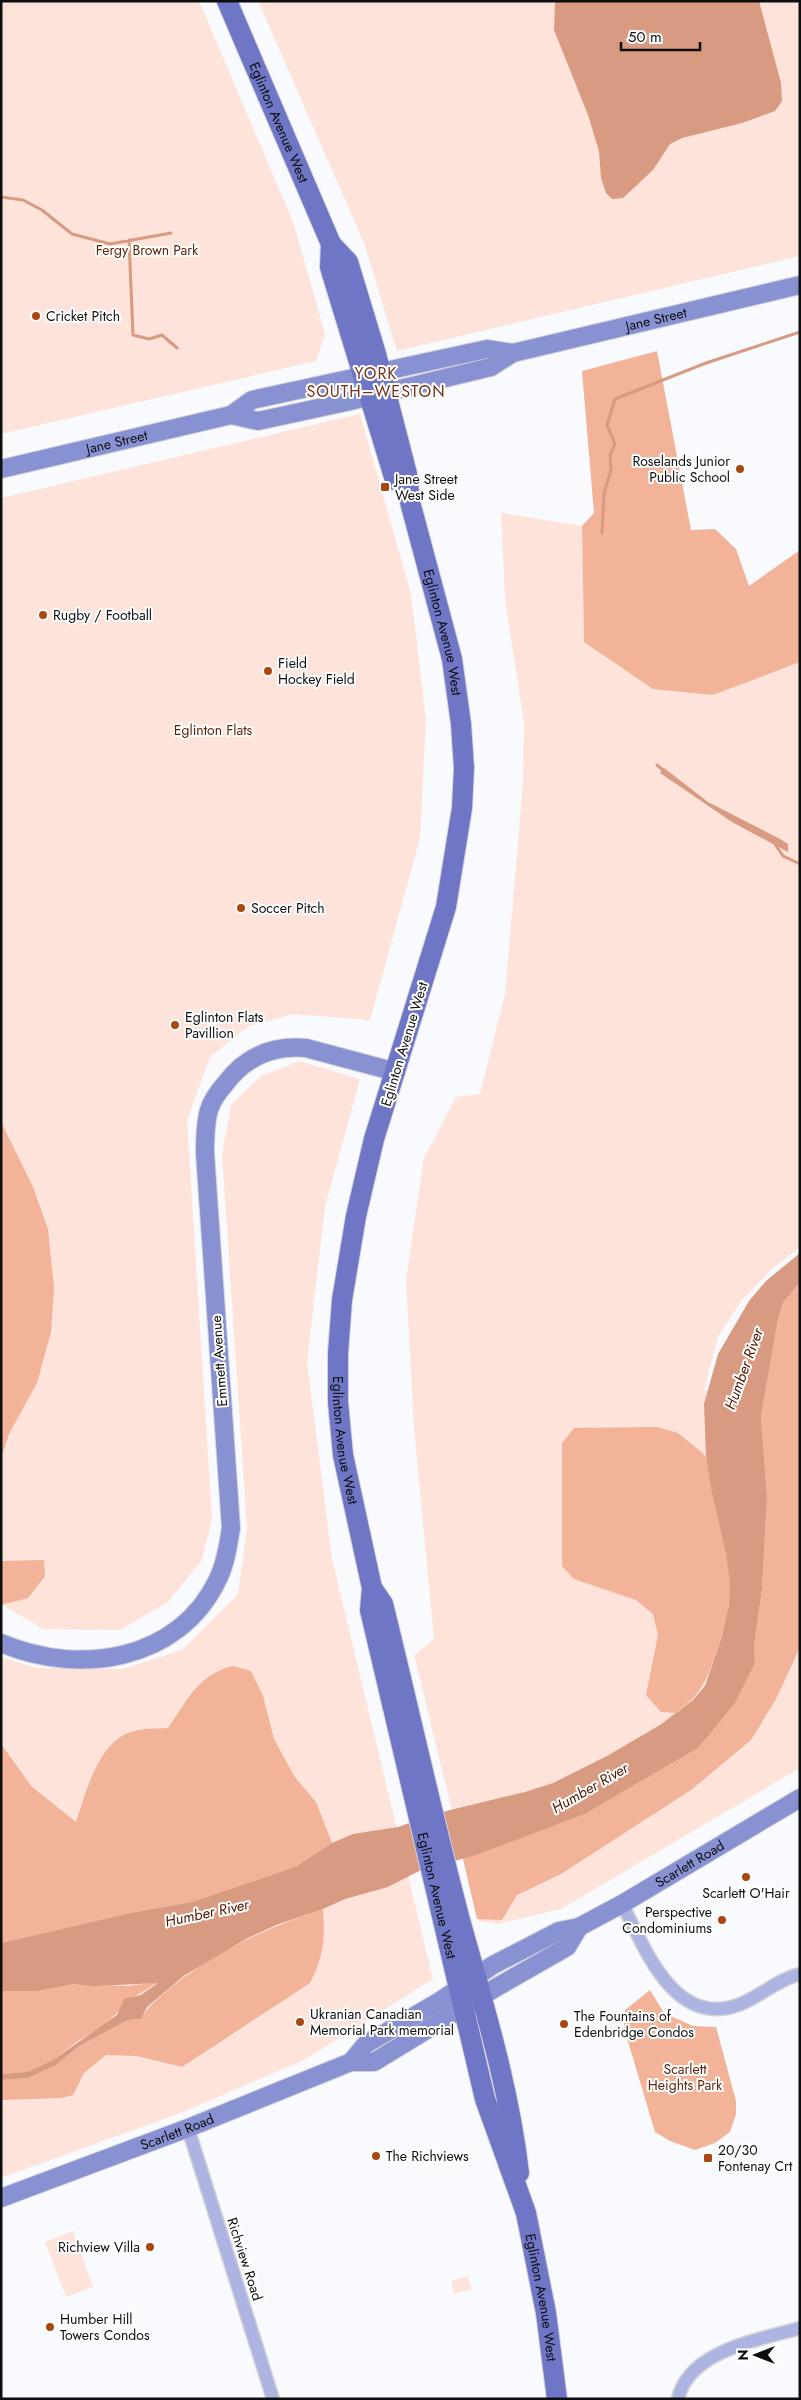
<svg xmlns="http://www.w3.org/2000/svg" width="801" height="2400" font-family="Jost,sans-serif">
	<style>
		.green { fill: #fde3d9 }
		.forest { fill: #f2b398 }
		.water { fill: #d89a80 }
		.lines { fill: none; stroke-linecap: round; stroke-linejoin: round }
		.stream { stroke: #d89a80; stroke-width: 3 }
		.street-casing { stroke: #d3d4d8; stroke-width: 15 }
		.secondary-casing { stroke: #d3d4d8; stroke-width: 20 }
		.primary-casing { stroke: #d3d4d8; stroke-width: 22 }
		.street { stroke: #adb4e1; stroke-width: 12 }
		.secondary { stroke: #8891d2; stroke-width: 18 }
		.primary { stroke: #6f76c6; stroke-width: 20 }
		.poi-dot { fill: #aa460f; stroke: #fff; stroke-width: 2 }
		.labels { text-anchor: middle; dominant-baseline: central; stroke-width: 4; stroke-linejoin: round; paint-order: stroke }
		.street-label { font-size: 14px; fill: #0d0e0f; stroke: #fff }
		.park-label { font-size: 14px; fill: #5d2509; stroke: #fff }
		.poi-label { font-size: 14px; fill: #0d0e0f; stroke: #fff; text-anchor: start }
		.water-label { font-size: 15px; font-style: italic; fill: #501900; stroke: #fff }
		.quarter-label { font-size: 16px; letter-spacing: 1px; fill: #723213; stroke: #fff }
	</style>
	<rect width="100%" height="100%" fill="#f9fafe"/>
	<path class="green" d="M1,1H199L293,222L325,334L316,361L1,434Z
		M258,1H800V256L397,351L364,243Z
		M360,414L411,594L426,719L420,838L370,1020L293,1014L247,1027L210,1057L187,1120L212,1519L202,1560L168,1602L120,1630L43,1629L1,1604V498Z
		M501,513L582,526L584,642L713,695L800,662V1247L773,1268L741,1301L718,1337L704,1391L759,1382L800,1282V1768L561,1909L497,1924L479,1921L414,1655L434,1639L414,1428L406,1279L424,1158L456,1097L480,1094L505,995L523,783L524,723L505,599Z
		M299,1061L360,1079L325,1207L307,1362L332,1559L433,1979L306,2059L183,2112L1,2178V1657L37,1668L123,1669L182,1650L238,1594L247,1528L222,1155L231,1105L261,1076Z
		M73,2231L93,2287L66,2297L45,2242Z
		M468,2276L471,2289L454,2294L451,2281Z"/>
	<path class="forest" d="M657,351L691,530L715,529L736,549L749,586L800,550V662L713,695L653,689L584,642L582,526L594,513L582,371Z
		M1,1122L33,1187L48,1229L54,1288L51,1332L37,1383L10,1432L1,1457Z
		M800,1282V1647L776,1699L751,1740L691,1790L561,1874L517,1895L502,1920L477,1919L463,1859L585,1814L698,1748L755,1663L754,1646L762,1589L767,1497L761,1416L778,1320L783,1303Z
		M657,1427L678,1433L706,1456C712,1499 730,1541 730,1585C730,1609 723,1633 715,1656C705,1684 700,1695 675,1713L661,1712L646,1695L658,1635L653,1614L636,1600L574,1579L562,1566V1443L574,1428Z
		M44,1560L45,1576L28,1598L1,1605V1561Z
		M233,1666L251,1671L263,1696L274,1739L294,1776L316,1802L332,1843L295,1867L192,1902L130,1913L1,1943V1744L32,1787L76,1822C86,1793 98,1740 134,1731C144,1728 157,1729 168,1728C188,1700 197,1675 233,1666Z
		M323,1909C325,1939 324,1956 310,1983L182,2067L137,2056L106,2055L84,2073L73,2095L61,2098L1,2100V2080L28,2078L56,2065L79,2046L128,2020L141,2019C148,2006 157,2000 167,1991C213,1952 267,1928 323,1909Z
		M159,1982L132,1998L103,2026L76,2042L53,2060L27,2072L1,2074V1991H38L74,1984L127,1986Z
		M650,1990L664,2013L693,2026L716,2027L736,2101V2114L730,2132L715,2143L695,2150L670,2141L655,2132L624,2028L625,2010Z"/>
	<path class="water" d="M555,1H759L781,83L782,101L775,111L742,123L682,138L670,144L653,170L623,198L612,199L606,193L601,178L599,151L588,115L554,30Z
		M664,768L708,802L780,839L788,844V852L732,822L660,773Z
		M800,1253V1282L783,1303L778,1320L761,1416L767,1497L762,1589L754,1646L755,1663L735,1703L698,1748L585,1814L473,1856L421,1870L388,1887L345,1899L323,1909L276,1925L246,1939L185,1975L147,2007L141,2019L128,2020L79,2046L56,2065L28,2078L1,2080V2074L27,2072L53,2060L117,2015L124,1999L141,1995L158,1983L94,1986L74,1984L38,1991H1V1943L130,1913L192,1902L295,1867L332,1843L353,1834L398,1827L438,1813L525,1792L553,1783L607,1756L660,1725L693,1700L705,1686L722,1636L729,1604L730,1583L726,1553L711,1488L706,1456L704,1404L718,1354L749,1301L766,1281Z"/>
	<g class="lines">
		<path class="stream" d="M1,197L23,200L42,210L72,234L110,244L171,233
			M129,240L133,335L149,339L162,335L177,348
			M602,533L604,493L611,470L610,455L615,444L607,425L615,399L706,363L800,332
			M657,765L664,771
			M775,844L783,856L800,864"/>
		<g class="street-casing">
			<path id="street" d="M622,1904C645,1948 674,2028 738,2005C760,1997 778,1979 800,1974
				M188,2128L273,2399
				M678,2399C689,2350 759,2340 800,2328"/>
		</g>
		<g class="secondary-casing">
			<g id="secondary">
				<path id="s1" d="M231,415L258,421L346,402L491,367L513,353L800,285"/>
				<path id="s2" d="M1,469L231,415L252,400L487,349L513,353"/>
				<path d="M1,1643C78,1676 179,1662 218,1579C226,1563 228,1545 231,1528L205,1153C205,1139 205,1124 209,1110C212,1100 218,1092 225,1084C245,1057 272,1045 306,1048L396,1072"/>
				<path id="s3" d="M351,2062L366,2044L440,2001L493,1965L559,1931L579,1927L622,1904L800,1798"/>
				<path id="s4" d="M1,2198L188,2128L351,2062H374L497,1987L567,1947L579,1927"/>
			</g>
		</g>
		<g class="primary-casing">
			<g id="primary">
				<path id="s5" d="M227,1L331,244L348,262L376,354L407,474L410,502L452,659L461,724L464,768L462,808L446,907L374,1139L356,1216L342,1300L338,1353V1402L343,1455L372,1588L370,1610L485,2099L526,2213L546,2313L557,2399"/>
				<path d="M331,244L330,267L395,480"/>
				<path d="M372,1588L383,1604C409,1709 432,1815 460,1920C483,2003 509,2086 519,2173"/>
			</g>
		</g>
		<use href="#street" class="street"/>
		<use href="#secondary" class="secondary"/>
		<use href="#primary" class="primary"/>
	</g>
	<g class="poi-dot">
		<circle cx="36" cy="316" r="5"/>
		<circle cx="740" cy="469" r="5"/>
		<rect x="380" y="482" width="10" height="10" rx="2.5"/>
		<circle cx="43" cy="615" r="5"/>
		<circle cx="268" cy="671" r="5"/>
		<circle cx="241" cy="908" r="5"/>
		<circle cx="175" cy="1025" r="5"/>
		<circle cx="746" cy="1877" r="5"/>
		<circle cx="722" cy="1920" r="5"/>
		<circle cx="300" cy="2022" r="5"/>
		<circle cx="564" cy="2024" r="5"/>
		<circle cx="376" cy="2156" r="5"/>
		<rect x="703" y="2153" width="10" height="10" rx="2.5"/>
		<circle cx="150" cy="2247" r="5"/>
		<circle cx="50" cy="2327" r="5"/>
	</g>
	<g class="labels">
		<g class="street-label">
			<text stroke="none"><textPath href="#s5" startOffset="132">Eglinton Avenue West</textPath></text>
			<text stroke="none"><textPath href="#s1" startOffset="440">Jane Street</textPath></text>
			<text stroke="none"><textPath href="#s2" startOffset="119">Jane Street</textPath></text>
			<text stroke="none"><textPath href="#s5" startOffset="672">Eglinton Avenue West</textPath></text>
			<text transform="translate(404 1044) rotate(-73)">Eglinton Avenue West</text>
			<text transform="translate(219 1361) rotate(-94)">Emmett Avenue</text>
			<text stroke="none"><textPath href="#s5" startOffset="1498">Eglinton Avenue West</textPath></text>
			<text stroke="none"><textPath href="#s3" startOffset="395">Scarlett Road</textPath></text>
			<text stroke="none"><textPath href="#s5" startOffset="1964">Eglinton Avenue West</textPath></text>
			<text stroke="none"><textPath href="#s4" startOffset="188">Scarlett Road</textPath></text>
			<text transform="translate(245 2259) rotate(72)">Richview Road</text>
			<text stroke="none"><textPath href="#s5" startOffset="2380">Eglinton Avenue West</textPath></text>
		</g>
		<g class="park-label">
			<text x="147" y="250">Fergy Brown Park</text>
			<text x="213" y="730">Eglinton Flats</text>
			<text x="685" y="2069">Scarlett<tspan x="685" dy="16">Heights Park</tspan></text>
		</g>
		<g class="poi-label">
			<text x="46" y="316">Cricket Pitch</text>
			<text x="730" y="461" text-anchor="end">Roselands Junior<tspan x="730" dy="16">Public School</tspan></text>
			<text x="395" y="479">Jane Street<tspan x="395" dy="16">West Side</tspan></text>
			<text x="53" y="615">Rugby / Football</text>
			<text x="278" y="663">Field<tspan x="278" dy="16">Hockey Field</tspan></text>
			<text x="251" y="908">Soccer Pitch</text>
			<text x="185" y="1017">Eglinton Flats<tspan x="185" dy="16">Pavillion</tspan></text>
			<text x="746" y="1893" text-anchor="middle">Scarlett O'Hair</text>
			<text x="712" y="1912" text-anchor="end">Perspective<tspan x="712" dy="16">Condominiums</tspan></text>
			<text x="310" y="2014">Ukranian Canadian<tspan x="310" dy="16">Memorial Park memorial</tspan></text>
			<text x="574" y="2016">The Fountains of<tspan x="574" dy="16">Edenbridge Condos</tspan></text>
			<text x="718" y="2150">20/30<tspan x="718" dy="16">Fontenay Crt</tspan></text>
			<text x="386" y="2156">The Richviews</text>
			<text x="140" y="2247" text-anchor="end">Richview Villa</text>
			<text x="60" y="2319">Humber Hill<tspan x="60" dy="16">Towers Condos</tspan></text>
		</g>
		<g class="water-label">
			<text transform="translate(744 1369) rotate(-70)">Humber River</text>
			<text transform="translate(590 1788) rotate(-30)">Humber River</text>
			<text transform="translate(207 1913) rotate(-12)">Humber River</text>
		</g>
		<g class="quarter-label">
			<text x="376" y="373">YORK<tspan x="376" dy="18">SOUTH–WESTON</tspan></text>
		</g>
	</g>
	<rect width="801" height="2400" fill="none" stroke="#0d0e0f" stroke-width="5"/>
	<g transform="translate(756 2355) rotate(270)" stroke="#ffffff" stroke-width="4" paint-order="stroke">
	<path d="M0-4L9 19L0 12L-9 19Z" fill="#0d0e0f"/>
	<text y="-8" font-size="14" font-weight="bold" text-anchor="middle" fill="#0d0e0f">N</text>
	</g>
	<path d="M621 42v8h79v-8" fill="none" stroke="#0d0e0f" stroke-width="2.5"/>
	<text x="628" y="42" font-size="15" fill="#0d0e0f" stroke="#ffffff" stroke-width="4" paint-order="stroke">50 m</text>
</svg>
